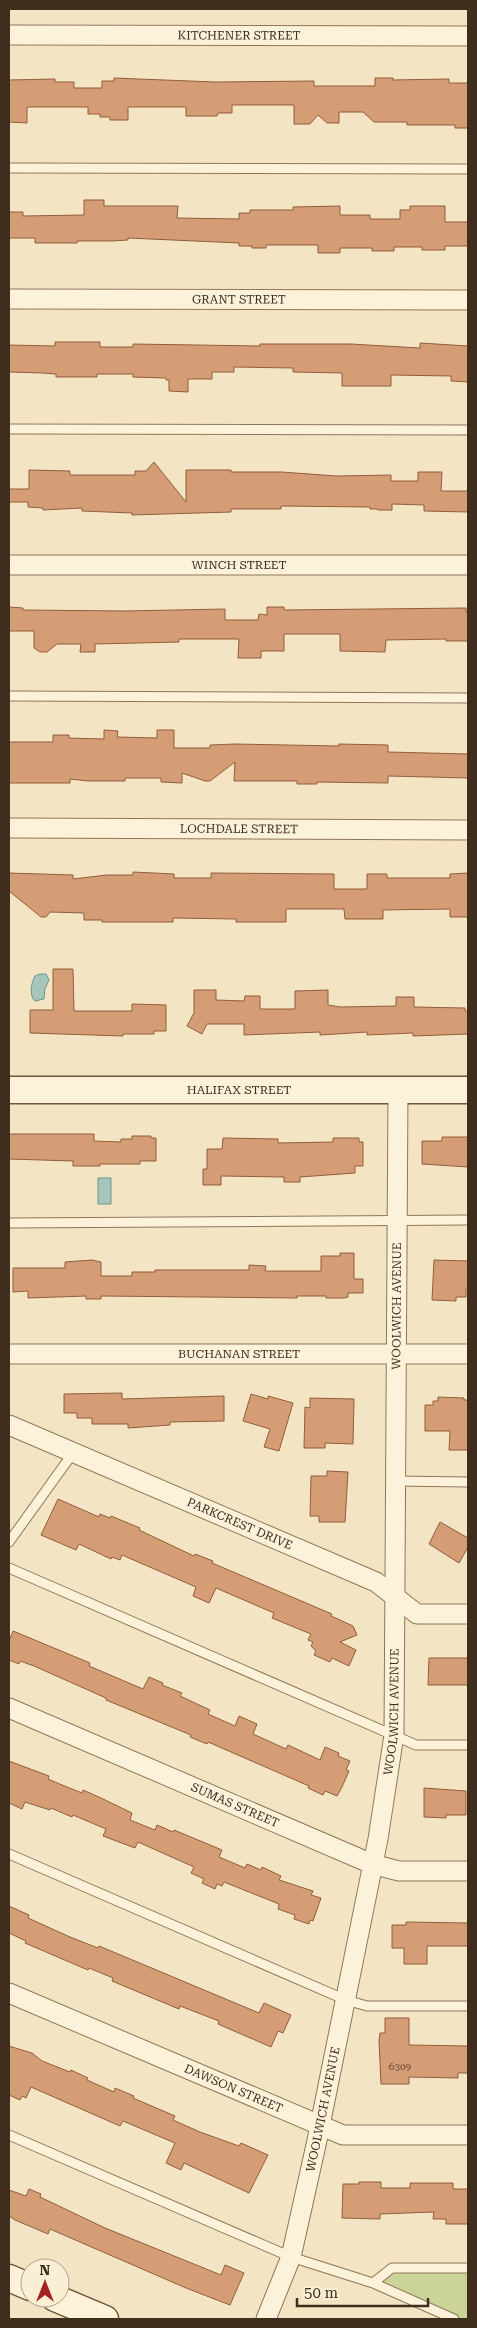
<svg xmlns="http://www.w3.org/2000/svg" width="477" height="2328" font-family="'Roboto Serif',serif">
	<style>
		.green { fill: #ccd396 }
		.water { fill: #a6c6bc; stroke: #6c958b }
		.building { fill: #d59d76; stroke: #925d3b }
		.lines { fill: none; stroke-linecap: round; stroke-linejoin: round }
		.lane-casing { stroke: #907658; stroke-width: 11 }
		.street-casing { stroke: #907658; stroke-width: 21 }
		.secondary-casing { stroke: #72563b; stroke-width: 29 }
		.lane { stroke: #fcf2d9; stroke-width: 9 }
		.street { stroke: #fcf2d9; stroke-width: 19 }
		.secondary { stroke: #fcf2d9; stroke-width: 26 }
		.labels { text-anchor: middle; dominant-baseline: central; stroke-width: 4; stroke-linejoin: round; paint-order: stroke }
		.number-label { font-size: 10px; fill: #644934 }
		.street-label { font-size: 12px; fill: #3f2d1e; stroke: #f9efd5 }
	</style>
	<rect width="100%" height="100%" fill="#f3e5c4"/>
	<path class="green" d="M392,2268H468V2319H454L373,2283Z"/>
	<path class="water" d="M40,974H46L49,980L45,989L44,999L35,1001C29,996 31,983 35,976Z
		M98,1178H111V1204H98Z"/>
	<path class="building" d="M114,78L215,82L314,81V86H375V78H393V80L449,79V83H468V128H455V125H407V122H374L363,112H339V123H327L318,115L310,124H294V105H232V113H218L217,116H186V107H128V120H110V117H100V114H88V107H27V123L9,122V80L55,79V82H74V88H102V81H114Z
		M84,200H104V206H178L177,218L239,219V213H250V210H293V207L340,206V215H370V219H400V210H410V206H445V222H468V246H445V250H422V247H394V251H372V248H340V253H318V245H266V248H252V246H239V243L128,238V240L112,241H77V243H35V238H9V212H23V216L84,215Z
		M55,342H100V347H133V344L260,346V344H351L420,348V343L468,346V382L451,381V376L391,375V386H342V373L293,372V368L234,367V372H212V379H188V392L169,391V380H166V378L133,377V374H97V377H56V374L42,373L9,372V345L55,346Z
		M154,462L186,502V470H231V472H282L336,476L391,475V481H418V472H442L441,491H468V512L424,511V505L392,504V510H378L377,509H370V507L281,506V509H231V512L132,515V513L82,511V508L43,510V508L28,507V502H9V489H29V470L70,471V475H135V471H146Z
		M9,607L23,608V610L125,611L225,609V620H258L259,614L267,615V607H284V610L466,608V612H468V641H446V639L386,640L385,652L340,651V634H284V651H261V658H238L239,639H179V642L95,644V652H80L81,644H57L47,652H40L34,648V631H9Z
		M104,730L118,731L117,737L157,738V730H174V748H210V745L235,744L339,746V744L388,745V752L468,754V778L388,776V783L317,782V784H297V781H234L235,762L210,781H205L182,773V783L161,782V778H125V781H88L70,779V783H9V742H53V735H69V738L104,739Z
		M133,872L174,874V878H211V873L334,874V889H367V874H387V878H450V874L468,873V917H450V909L383,910V919H345L344,909H286V922H236V919L173,918V922H102V920H84V913L50,912L46,917H41L9,891V873L73,875V879L107,875H133Z
		M53,969H73L74,1011H132V1004L166,1005V1031H154V1034H123V1036L30,1033V1010H53Z
		M194,990H216V1000L244,1001L245,996H260V1009H295V991L328,990V1005L340,1007L396,1006V997H414V1007L465,1008V1011H468V1034L413,1036V1033L367,1035V1032L320,1035V1032L244,1035V1024H207L202,1034L187,1026L194,1013Z
		M9,1134H94V1141L121,1142V1139H132V1136H151V1138H156V1161H140V1164H100V1166H73V1161L9,1159Z
		M442,1137H468V1167L422,1164V1141H442Z
		M223,1138L278,1139V1143L333,1142V1138H359V1142H363V1166H355V1173L300,1177V1182H284V1177L221,1176V1185H203V1169H207V1149H222Z
		M340,1253H354V1279H363V1293H348V1297L344,1298H326V1296H297V1298L101,1296V1299H86V1296L28,1298V1291L13,1292V1268H65V1262L92,1260L101,1262V1276H132V1272H155V1270H249V1265L266,1266L265,1271H321V1256H340Z
		M434,1260L468,1261V1289H466V1297H456V1301L432,1300Z
		M122,1393V1399L224,1396V1421L170,1422V1425L128,1428V1424H92V1418H77V1413H64V1394Z
		M251,1394L268,1399V1396L293,1403L279,1451L264,1447L270,1429L243,1421Z
		M438,1397L464,1398V1400H468V1450H449L450,1431H425V1405H433V1401H438Z
		M310,1398L354,1399L353,1444L325,1443V1448H304L305,1407L310,1408Z
		M327,1471L348,1472L345,1522H319V1516H310L311,1476H327Z
		M58,1499L99,1517L100,1514L110,1518L111,1516L140,1528L139,1530L194,1556L195,1554L213,1561L212,1563L332,1614L331,1616L353,1626L357,1635L340,1642L356,1650L349,1666L332,1658L330,1662L314,1655L316,1651L311,1646L313,1642L308,1640L311,1634L272,1618L274,1613L216,1588L209,1603L193,1596L196,1587L122,1555L120,1560L112,1557L111,1559L79,1544L76,1550L41,1535Z
		M440,1522L468,1538V1547L459,1563L429,1544Z
		M13,1631L90,1663L89,1666L143,1689L149,1677L163,1683L162,1685L182,1693L180,1696L210,1710L208,1714L235,1726L239,1716L257,1724L253,1734L286,1749L288,1745L320,1760L325,1747L339,1753L338,1756L350,1761L346,1770L349,1771L342,1787L337,1796L325,1791L323,1795L308,1788L309,1786L208,1742L207,1744L190,1737L191,1735L106,1700V1698L34,1666L20,1661L19,1664L9,1660V1641Z
		M429,1658H468V1685H428Z
		M9,1761L49,1776L48,1779L62,1785L82,1793L83,1790L101,1798L132,1813L130,1820L155,1830L157,1825L173,1832L174,1830L222,1850L219,1857L245,1868L247,1864L261,1870L262,1867L281,1876L279,1880L313,1891L311,1895L321,1898L313,1921L310,1920L309,1924L294,1919L295,1915L278,1909L279,1904L224,1882L222,1886L217,1884L215,1889L202,1883L204,1879L191,1873L194,1867L138,1842L135,1848L103,1836L106,1829L73,1815L72,1817L51,1808L50,1810L25,1802L22,1809L9,1803Z
		M424,1788L466,1791V1815H446V1818L424,1817Z
		M9,1906L29,1915L28,1918L70,1937L98,1948L99,1946L259,2013L264,2003L291,2015L283,2033L278,2031L271,2047L218,2024L219,2021L180,2006L179,2009L112,1981L113,1978L89,1968L88,1970L25,1943L26,1941L9,1933Z
		M406,1922L468,1923V1946H427V1964H404V1948H392V1925H406Z
		M385,2018H409V2045L468,2046V2073H458V2078L409,2077V2084H381L379,2041L380,2033H385Z
		M9,2046L32,2053L42,2061L70,2072L71,2070L88,2078L87,2080L114,2092L115,2088L134,2096L133,2098L175,2116L173,2120L200,2132L239,2146L241,2143L268,2155L249,2193L184,2163L181,2170L166,2163L175,2143L123,2121L120,2126L31,2087L26,2098L22,2096L20,2100L9,2095Z
		M359,2182H381V2188H410V2183H453V2189H468V2224H446V2219H433L434,2212L380,2214V2219L342,2218L343,2184H359Z
		M29,2189L41,2194L40,2197L105,2228L221,2275L225,2265L244,2273L230,2305L186,2288L50,2229L48,2234L15,2220L9,2216V2190L26,2196Z"/>
	<g class="lines">
		<g class="lane-casing">
			<path id="lane" d="M9,168L468,169
				M9,429L468,430
				M9,696L468,698
				M9,1223L468,1220
				M395,1481L468,1482
				M9,1542L73,1453
				M9,1568L416,1745H468
				M9,1854L346,2000L367,2006H468
				M9,2135L291,2257L373,2283L454,2319
				M373,2283L392,2268H468"/>
		</g>
		<g class="street-casing">
			<g id="street">
				<path id="s1" d="M9,35L468,36"/>
				<path id="s2" d="M9,299L468,300"/>
				<path id="s3" d="M9,565H468"/>
				<path id="s4" d="M9,828L468,830"/>
				<path id="s5" d="M9,1354H468"/>
				<path id="s6" d="M9,1425L376,1582L417,1614H468"/>
				<path id="s7" d="M9,1708L372,1864L399,1871H468"/>
				<path id="s8" d="M9,1993L343,2135H468"/>
				<path id="s9" d="M266,2319L291,2257L316,2145L378,1839L394,1735L398,1090"/>
			</g>
		</g>
		<g class="secondary-casing">
			<g id="secondary">
				<path id="s10" d="M9,1090H468"/>
				<path d="M9,2278L30,2287"/>
				<path d="M55,2298L105,2319"/>
			</g>
		</g>
		<use href="#lane" class="lane"/>
		<use href="#street" class="street"/>
		<use href="#secondary" class="secondary"/>
	</g>
	<g class="labels">
		<g class="number-label">
			<text x="400" y="2066">6309</text>
		</g>
		<g class="street-label">
			<text stroke="none"><textPath href="#s1" startOffset="230">KITCHENER STREET</textPath></text>
			<text stroke="none"><textPath href="#s2" startOffset="230">GRANT STREET</textPath></text>
			<text stroke="none"><textPath href="#s3" startOffset="230">WINCH STREET</textPath></text>
			<text stroke="none"><textPath href="#s4" startOffset="230">LOCHDALE STREET</textPath></text>
			<text stroke="none"><textPath href="#s10" startOffset="230">HALIFAX STREET</textPath></text>
			<text stroke="none"><textPath href="#s9" startOffset="1028">WOOLWICH AVENUE</textPath></text>
			<text stroke="none"><textPath href="#s5" startOffset="230">BUCHANAN STREET</textPath></text>
			<text stroke="none"><textPath href="#s6" startOffset="251">PARKCREST DRIVE</textPath></text>
			<text stroke="none"><textPath href="#s9" startOffset="622">WOOLWICH AVENUE</textPath></text>
			<text stroke="none"><textPath href="#s7" startOffset="246">SUMAS STREET</textPath></text>
			<text stroke="none"><textPath href="#s8" startOffset="244">DAWSON STREET</textPath></text>
			<text stroke="none"><textPath href="#s9" startOffset="218">WOOLWICH AVENUE</textPath></text>
		</g>
	</g>
	<rect width="477" height="2328" fill="none" stroke="#3f2d1e" stroke-width="20"/>
	<g transform="translate(45 2283)"><circle r="24" fill="#f9efd5" stroke="#afa18c"/>
	<path d="M0-4L9 19L0 12L-9 19Z" fill="#a62123"/>
	<text y="-8" font-size="14" font-weight="bold" text-anchor="middle" fill="#3f2d1e">N</text>
	</g>
	<path d="M297 2298v8h131v-8" fill="none" stroke="#3f2d1e" stroke-width="2.5"/>
	<text x="304" y="2298" font-size="15" fill="#3f2d1e" stroke="#f9efd5" stroke-width="4" paint-order="stroke">50 m</text>
</svg>
